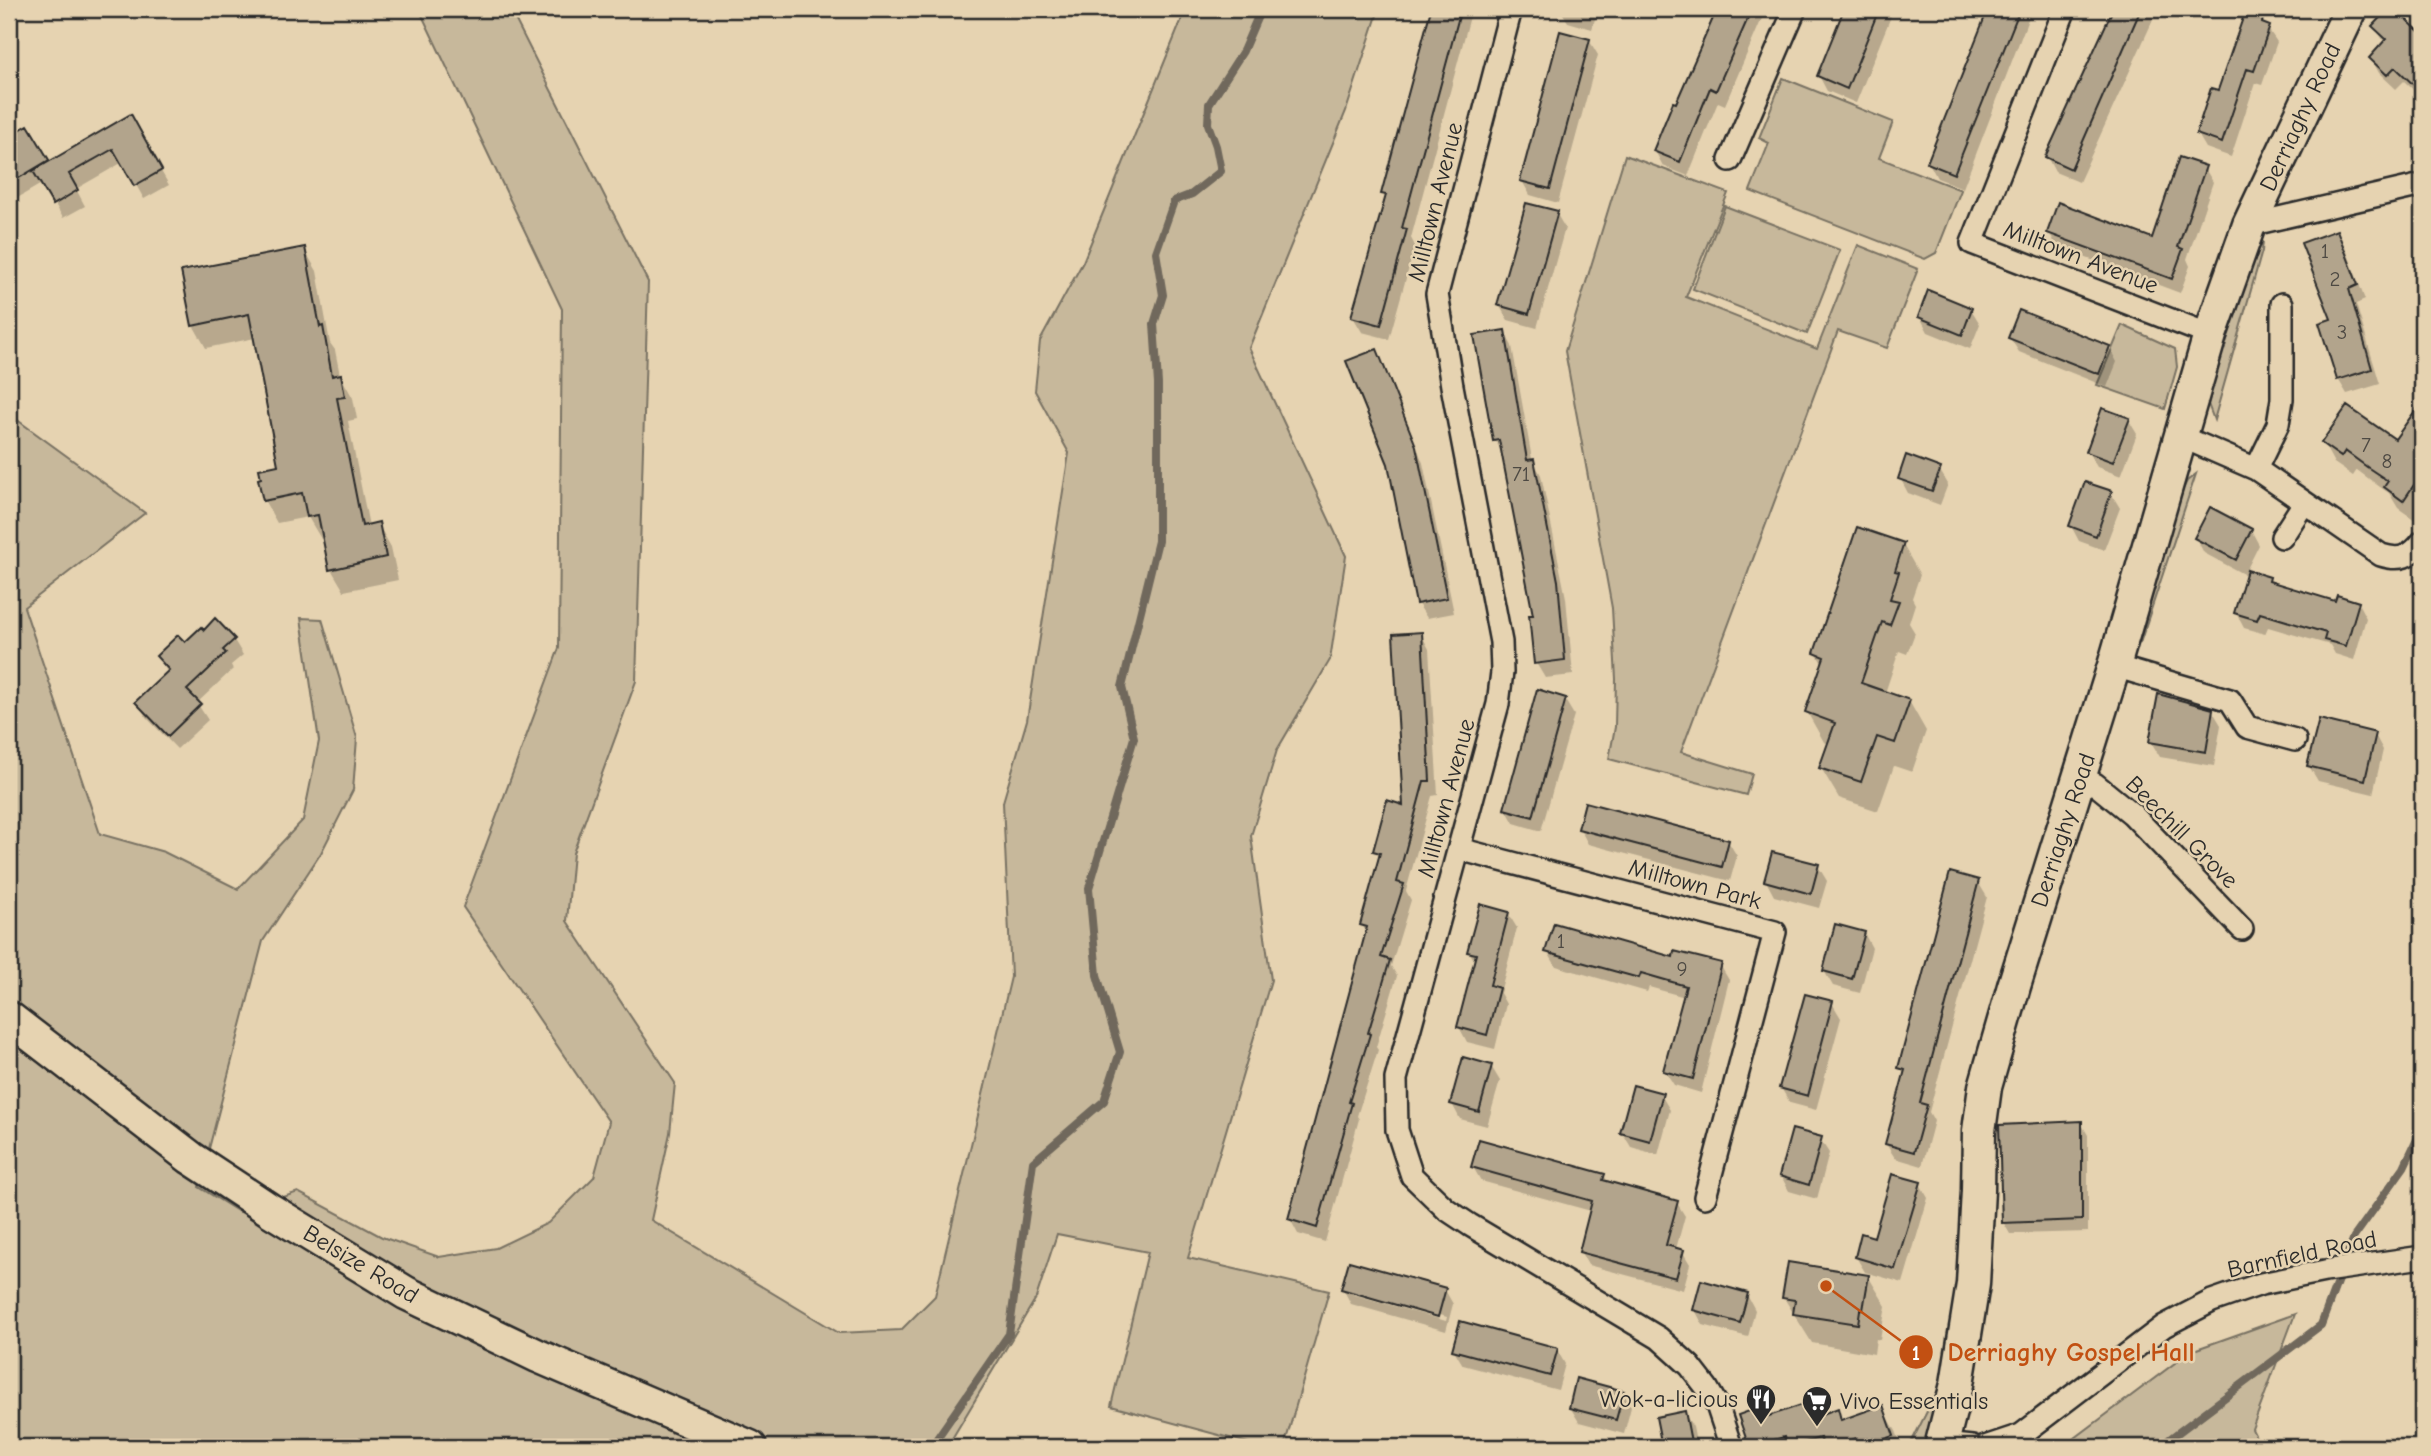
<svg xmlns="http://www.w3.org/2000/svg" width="2431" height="1456" font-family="'Comic Neue',sans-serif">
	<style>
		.green { fill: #c7b89b; stroke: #797263; stroke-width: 2 }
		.shadow { fill: #0003; fill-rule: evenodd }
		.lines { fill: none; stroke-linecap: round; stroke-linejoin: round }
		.stream { stroke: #6f685c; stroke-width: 8 }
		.building { fill: #b2a48c; stroke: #2b2b2b; stroke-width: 2 }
		.street-casing { stroke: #2b2b2b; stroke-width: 26 }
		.secondary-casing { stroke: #2b2b2b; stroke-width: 37 }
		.street { stroke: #e6d3b1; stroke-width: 21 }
		.secondary { stroke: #e6d3b1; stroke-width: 32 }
		.labels { text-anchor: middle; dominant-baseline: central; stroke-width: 5; stroke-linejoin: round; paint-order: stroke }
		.number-label { font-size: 21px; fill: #4d4943 }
		.street-label { font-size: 24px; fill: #2b2b2b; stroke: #e6d3b1 }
		.poi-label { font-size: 24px; fill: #2b2b2b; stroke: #e6d3b1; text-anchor: end }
		.leader { fill: none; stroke: #c25012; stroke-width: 2.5 }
		.callout-dot { fill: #c25012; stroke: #e6d3b1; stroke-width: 2.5 }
		.mark-label { font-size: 21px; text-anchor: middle; font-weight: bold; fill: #fff }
		.callout-label { font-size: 26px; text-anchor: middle; font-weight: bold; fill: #c25012; stroke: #e6d3b1; stroke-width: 5; stroke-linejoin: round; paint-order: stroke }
	</style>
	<rect width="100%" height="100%" fill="#e6d3b1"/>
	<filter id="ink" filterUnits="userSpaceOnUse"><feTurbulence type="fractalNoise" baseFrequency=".0143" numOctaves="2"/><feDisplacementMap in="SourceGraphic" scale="14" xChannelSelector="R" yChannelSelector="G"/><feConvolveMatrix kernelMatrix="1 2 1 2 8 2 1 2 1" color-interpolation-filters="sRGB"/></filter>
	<g filter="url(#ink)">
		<path class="green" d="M419,9H510L648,282L636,681L573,853L567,921L675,1083L670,1133L651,1220L839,1333L901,1330L935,1296L1011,977L1003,802L1027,720L1069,453L1035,391L1040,341L1083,262L1186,9H1379L1346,111L1249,348L1346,556L1330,660L1277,750L1251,836L1271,980L1188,1258L1329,1291L1284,1447H1263L1111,1406L1148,1252L1057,1234L1036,1298L947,1447H9V414L145,513L24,607L100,834L164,852L238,889L303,820L319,741L301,618L322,619L357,738L353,790L321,853L263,941L199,1187L239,1212L298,1192L382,1237L439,1257L496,1248L548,1223L594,1177L609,1122L463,907L559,648L562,309Z
			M1783,78L1893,122L1879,158L1961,190L1936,253L1925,259L1750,191L1769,143L1759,138Z
			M1625,155L1728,193L1686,297L1817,349L1858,245L1918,269L1887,348L1838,331L1681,752L1752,774L1746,795L1609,759L1615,727L1616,679L1612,608L1565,351Z
			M1725,206L1840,250L1807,334L1693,289Z
			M2263,241L2262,251L2214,420L2208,404L2216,367L2239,293Z
			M2122,325L2175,349L2177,367L2165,409L2097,385Z
			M2196,474L2140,643L2134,644L2183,489L2187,481Z
			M2295,1314L2252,1429L2261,1447H2063L2191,1351Z
			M1944,1378L1926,1447H1909Z"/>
		<path class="shadow" d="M1431,9H1472L1411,238L1415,246L1389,339L1362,332L1353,317L1386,199L1383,193Z
			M1560,9H1598L1592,29L1568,22Z
			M1719,9H1766L1725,105L1718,102L1688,176L1663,166L1655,151L1677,105Z
			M1846,9H1894L1856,103L1827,91L1819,76Z
			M1989,9H2032L1963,188L1937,178L1929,163Z
			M2114,9H2158L2079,182L2055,172L2047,157Z
			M2270,9H2298L2295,17Z
			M2390,9L2422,36V98L2404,81L2396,89L2379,73L2371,58L2385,43L2374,26Z
			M2262,20L2277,42L2262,85L2255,83L2231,157L2206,148L2197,133Z
			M1589,40L1598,55L1558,203L1530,195L1522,181Z
			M130,117L169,185L144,199L123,162L76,189L85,206L63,218L43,183L9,203V138L28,127L49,164Z
			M2204,167L2213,182L2187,259L2190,266L2180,293L2057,247L2049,232L2153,240Z
			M1556,213L1565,228L1537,328L1508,320L1499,305Z
			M2336,232L2345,246L2365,300L2356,304L2380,384L2347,394L2338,379L2334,320Z
			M304,249L317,271L330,343L335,350L340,375L353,398L357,419L348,421L369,526L378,524L391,547L398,580L344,591L331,569L325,538L321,539L308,517L277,523L264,500L280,466L255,338L206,348L193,325Z
			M1971,309L1980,324L1970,349L1928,332L1920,317Z
			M1504,331L1512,346L1532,459L1541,475L1566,598L1573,675L1545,678L1536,663L1535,616L1504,455L1495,440Z
			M2010,338L2109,347L2117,362L2107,387L2019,352Z
			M1376,351L1385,366L1423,463L1454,613L1427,618L1418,604L1389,463Z
			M2422,404V509L2415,520L2398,508L2389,493L2380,487L2357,470L2353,476L2334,463L2323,443L2395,442Z
			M2128,419L2137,434L2121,476L2097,467L2088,452Z
			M1939,469L1948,484L1940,505L1908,493L1900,478Z
			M2111,493L2120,508L2104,550L2079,541L2071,526Z
			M2251,530L2259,545L2246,571L2269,578L2273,584L2337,603H2358L2366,618L2354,660L2335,654L2330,645L2268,627L2265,634L2244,628L2236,613L2247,576L2204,553L2196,538Z
			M1903,545L1920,575L1912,598L1915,604L1909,623L1915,633L1907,654L1899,651L1885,693L1909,701L1926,731L1912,772L1894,766L1878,811L1839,798L1821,768L1830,744L1824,742L1807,712L1823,665L1816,653Z
			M215,620L234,640L243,655L231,665L233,669L197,703L208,720L177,749L146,717L138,703L168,673L158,657L184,645L204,632Z
			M1421,634L1429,649L1438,795L1432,796L1406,891L1411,900L1391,966L1397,976L1376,1047L1378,1050L1357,1116L1359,1119L1325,1242L1298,1234L1290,1219L1367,934L1362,924L1380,859L1375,850L1405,807Z
			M1565,700L1574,715L1541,831L1514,823L1506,809Z
			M2212,710L2221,725L2214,766L2160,757L2151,742Z
			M2375,735L2383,750L2373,794L2318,781L2309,766Z
			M1580,829L1728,841L1737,856L1730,881L1588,844Z
			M1818,866L1827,881L1819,908L1774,896L1766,881Z
			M1978,882L1987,897L1929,1112L1934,1121L1922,1166L1895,1158L1886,1144L1905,1076L1900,1068Z
			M1508,913L1517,928L1500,993L1506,1004L1495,1049L1467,1042L1459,1027L1475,962L1469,951Z
			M1864,933L1872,948L1860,993L1833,986L1824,971Z
			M1547,951L1674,959L1720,965L1729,980L1701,1093L1674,1085L1665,1071L1685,997L1649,987L1647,992L1556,966Z
			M1832,1003L1841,1018L1816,1110L1790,1103L1781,1088Z
			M1491,1066L1500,1081L1487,1126L1460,1119L1452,1104Z
			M1661,1095L1670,1110L1658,1155L1631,1147L1622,1132Z
			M2081,1123L2088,1135V1232L2010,1234L2003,1222Z
			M1820,1139L1829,1153L1817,1199L1789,1191L1781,1176Z
			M1473,1167L1604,1175L1609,1184L1677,1203L1685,1216L1676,1249L1682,1251L1690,1264L1683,1290L1588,1265L1580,1251L1591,1211L1481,1181Z
			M1920,1184L1928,1198L1903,1283L1865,1272L1856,1257L1875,1239Z
			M1868,1276L1886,1306L1880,1340L1876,1339L1874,1354L1812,1343L1784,1298Z
			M1343,1289L1445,1290L1453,1304L1446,1331L1351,1304ZM1352,1290L1447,1317L1446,1321L1352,1294Z
			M1747,1295L1755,1310L1748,1337L1703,1325L1695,1310Z
			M1454,1350H1557L1565,1364L1558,1390L1463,1365Z
			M1623,1392L1631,1407L1624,1434L1579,1422L1570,1407Z
			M1809,1404L1817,1418L1837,1411L1843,1421L1882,1407L1896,1431L1902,1447H1751L1740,1416L1765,1407L1771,1417Z
			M1684,1413L1693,1427L1697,1447H1664L1658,1418Z"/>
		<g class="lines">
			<path class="stream" d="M931,1447L1009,1334L1033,1162L1104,1101L1120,1052L1097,975L1089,888L1134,738L1122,687L1158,541V384L1154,324L1163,295L1156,252L1174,201L1192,194L1221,171L1216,146L1208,124L1209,104L1243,51L1261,9
				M2159,1447L2321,1325L2354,1237L2404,1167L2422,1129"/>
		</g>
		<path class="building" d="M1431,9H1461L1402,228L1407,229L1381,325L1351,317L1386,195L1381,194Z
			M1717,9H1752L1716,91L1710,88L1680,162L1653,151L1673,102L1676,103Z
			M1844,9H1879L1847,89L1817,76Z
			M1988,9H2020L1954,174L1927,163Z
			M2113,9H2141L2071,169L2045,157Z
			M2388,9H2395L2422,34V93L2395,67L2387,75L2369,58L2386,39L2372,26Z
			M2245,12L2263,18L2262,23L2270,26L2254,71L2247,69L2222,143L2196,134L2211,88L2218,90Z
			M1560,31L1590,39L1550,189L1520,181Z
			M131,114L162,170L134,186L113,149L69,174L78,190L53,205L33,171Z
			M28,125L49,160L9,184V136Z
			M2179,157L2206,166L2178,247L2183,249L2172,279L2047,233L2058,202L2152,238Z
			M1526,203L1558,211L1529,314L1497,305Z
			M2337,230L2358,285L2349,289L2372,369L2337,380L2319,323L2331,319L2301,243Z
			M305,247L320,327L323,326L332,376L341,374L345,397L337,398L362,526L379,522L386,557L329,570L318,515L307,517L302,493L263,501L258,479L261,478L259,469L278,465L249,314L192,326L181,271Z
			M1928,290L1972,308L1962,335L1918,317Z
			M2019,310L2110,346L2099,374L2008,338Z
			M1505,330L1527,460L1534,459L1558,581L1565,660L1534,664L1529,615H1533L1499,440L1493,441L1474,335Z
			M1377,349L1416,446L1447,598L1416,604L1388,464L1346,361Z
			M2422,401V473L2403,501L2384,487L2388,481L2367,467L2345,451L2341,457L2321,443L2347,406L2395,439Z
			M2102,408L2130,418L2113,462L2086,452Z
			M1906,455L1941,468L1932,491L1898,479Z
			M2085,482L2112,491L2096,536L2069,526Z
			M2210,507L2252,529L2236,560L2194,538Z
			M1857,527L1904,543L1895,571L1899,572L1890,599L1899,601L1890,625L1882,622L1861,683L1910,700L1895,743L1877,737L1861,782L1819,768L1835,723L1805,712L1824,657L1814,653Z
			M2247,570L2270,577L2269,581L2335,601L2337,595L2359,602L2346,646L2324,640L2326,633L2260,613L2257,620L2234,613Z
			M215,618L235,639L223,650L226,653L187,690L201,704L168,736L135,702L169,670L156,656L178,635L185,642L201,627L204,630Z
			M1422,632L1430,781H1424L1397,882L1404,884L1381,957L1390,960L1368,1033L1370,1034L1349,1102L1352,1103L1317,1228L1288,1219L1367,927L1360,925L1380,853L1373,851L1387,800L1403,805L1393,634Z
			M1537,689L1566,698L1533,817L1504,809Z
			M2158,694L2213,709L2206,752L2149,742Z
			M2319,719L2376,733L2365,780L2307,766Z
			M1585,802L1729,840L1722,867L1578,829Z
			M1772,852L1819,864L1811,894L1764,881Z
			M1950,872L1979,880L1920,1103L1927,1105L1914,1152L1885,1144L1905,1070L1898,1068Z
			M1480,904L1509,912L1490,985L1499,988L1487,1035L1457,1027L1476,954L1467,952Z
			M1554,923L1673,957L1674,951L1722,963L1693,1079L1663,1071L1686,986L1641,973L1639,978L1545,952Z
			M1835,924L1865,932L1852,979L1823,971Z
			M1805,994L1833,1001L1808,1096L1779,1088Z
			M1463,1057L1492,1065L1479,1112L1450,1104Z
			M1633,1085L1663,1093L1650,1141L1620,1133Z
			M2082,1121V1220L2002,1223L1999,1125Z
			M1792,1129L1822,1137L1809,1185L1779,1176Z
			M1479,1139L1605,1174L1603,1180L1678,1201L1666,1245L1684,1250L1676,1278L1579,1252L1592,1201L1471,1167Z
			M1892,1174L1921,1182L1895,1269L1855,1257L1861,1233L1874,1237Z
			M1349,1261L1446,1288L1438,1317L1341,1289Z
			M1788,1262L1869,1275L1863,1310H1860L1858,1324L1793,1314L1795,1300L1782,1298Z
			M1701,1280L1748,1293L1740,1323L1693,1310Z
			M1460,1321L1558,1348L1550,1376L1452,1350Z
			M1576,1378L1624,1391L1616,1420L1569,1408Z
			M1810,1402L1815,1417L1838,1408L1841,1420L1883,1405L1894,1436L1862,1447L1857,1438L1829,1447H1824L1820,1438L1787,1447L1784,1437L1749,1447L1738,1415L1766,1405L1769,1416Z
			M1685,1411L1692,1447H1662L1656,1417Z"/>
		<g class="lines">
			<g class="street-casing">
				<path id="street" d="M1511,9L1437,294L1452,386L1501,642L1502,672L1498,704L1396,1079L1397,1130L1412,1176L1446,1209L1470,1225L1659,1338L1690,1366L1707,1388L1717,1405L1731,1447
					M2065,9L1972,243L2210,335
					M1730,160L1795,9
					M2249,225L2422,185
					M2180,436L2256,469L2381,555C2400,561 2410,557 2422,542
					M2256,469L2278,424L2282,399V304
					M2282,537L2304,503
					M2114,666L2230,700L2247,727L2295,740
					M2080,777L2095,784L2132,814L2242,929
					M1459,849L1775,932L1705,1197
					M1943,1444L1972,1447
					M1985,1447L2021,1435L2164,1326L2212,1301L2261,1284L2325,1271L2422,1257"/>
			</g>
			<g class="secondary-casing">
				<path id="secondary" d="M9,1018L191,1158L270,1210L406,1293L538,1356L750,1447
					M1941,1447L1957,1384L1973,1284L1978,1190L1979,1131L1985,1087L2014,986L2114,666L2210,335L2249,225L2351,9"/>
			</g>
			<use href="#street" class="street"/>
			<use href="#secondary" class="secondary"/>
		</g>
	</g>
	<defs>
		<g id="restaurant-pin" transform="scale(1.575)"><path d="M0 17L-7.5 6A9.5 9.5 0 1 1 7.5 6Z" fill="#2b2b2b" stroke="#e6d3b1"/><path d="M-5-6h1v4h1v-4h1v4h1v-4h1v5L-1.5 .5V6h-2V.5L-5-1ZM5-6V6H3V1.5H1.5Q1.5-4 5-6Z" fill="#fff"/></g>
		<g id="supermarket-pin" transform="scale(1.575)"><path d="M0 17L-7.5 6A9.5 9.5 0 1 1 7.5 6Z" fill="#2b2b2b" stroke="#e6d3b1"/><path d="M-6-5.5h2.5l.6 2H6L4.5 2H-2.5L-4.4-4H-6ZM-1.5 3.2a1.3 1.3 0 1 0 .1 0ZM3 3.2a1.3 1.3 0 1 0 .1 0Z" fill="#fff"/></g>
	</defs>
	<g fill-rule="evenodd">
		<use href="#restaurant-pin" x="1761" y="1399"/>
		<use href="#supermarket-pin" x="1817" y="1401"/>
	</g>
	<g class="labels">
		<g class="number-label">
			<text x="2325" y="251">1</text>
			<text x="2335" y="279">2</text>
			<text x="2342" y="332">3</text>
			<text x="2366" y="445">7</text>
			<text x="2387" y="461">8</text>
			<text x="1521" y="474">71</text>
			<text x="1561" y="941">1</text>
			<text x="1682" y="969">9</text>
		</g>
		<g class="street-label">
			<text transform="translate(2300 117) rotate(-65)">Derriaghy Road</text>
			<text transform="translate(1435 202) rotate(-76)">Milltown Avenue</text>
			<text transform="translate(2081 257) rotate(21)">Milltown Avenue</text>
			<text transform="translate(1446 798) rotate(-75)">Milltown Avenue</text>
			<text transform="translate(2063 830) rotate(-72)">Derriaghy Road</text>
			<text transform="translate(2182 832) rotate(45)">Beechill Grove</text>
			<text transform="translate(1695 884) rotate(15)">Milltown Park</text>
			<text transform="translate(2302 1254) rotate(-12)">Barnfield Road</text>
			<text transform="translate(361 1264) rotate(31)">Belsize Road</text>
		</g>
		<g class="poi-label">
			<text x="1738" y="1399">Wok-a-licious</text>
			<text x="1840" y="1401" text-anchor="start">Vivo Essentials</text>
		</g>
	</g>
	<path class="leader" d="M1826 1286L1916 1352"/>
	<g class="callout-dot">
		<circle cx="1826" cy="1286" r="7"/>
		<circle cx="1916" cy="1352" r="18"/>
	</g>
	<g class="mark-label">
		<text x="1916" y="1360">1</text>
	</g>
	<g class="callout-label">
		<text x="2071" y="1361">Derriaghy Gospel Hall</text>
	</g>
	<rect width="2431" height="1456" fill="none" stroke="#e6d3b1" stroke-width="35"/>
	<rect x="18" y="18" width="2396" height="1421" fill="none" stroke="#2b2b2b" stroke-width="2.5" filter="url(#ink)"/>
</svg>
